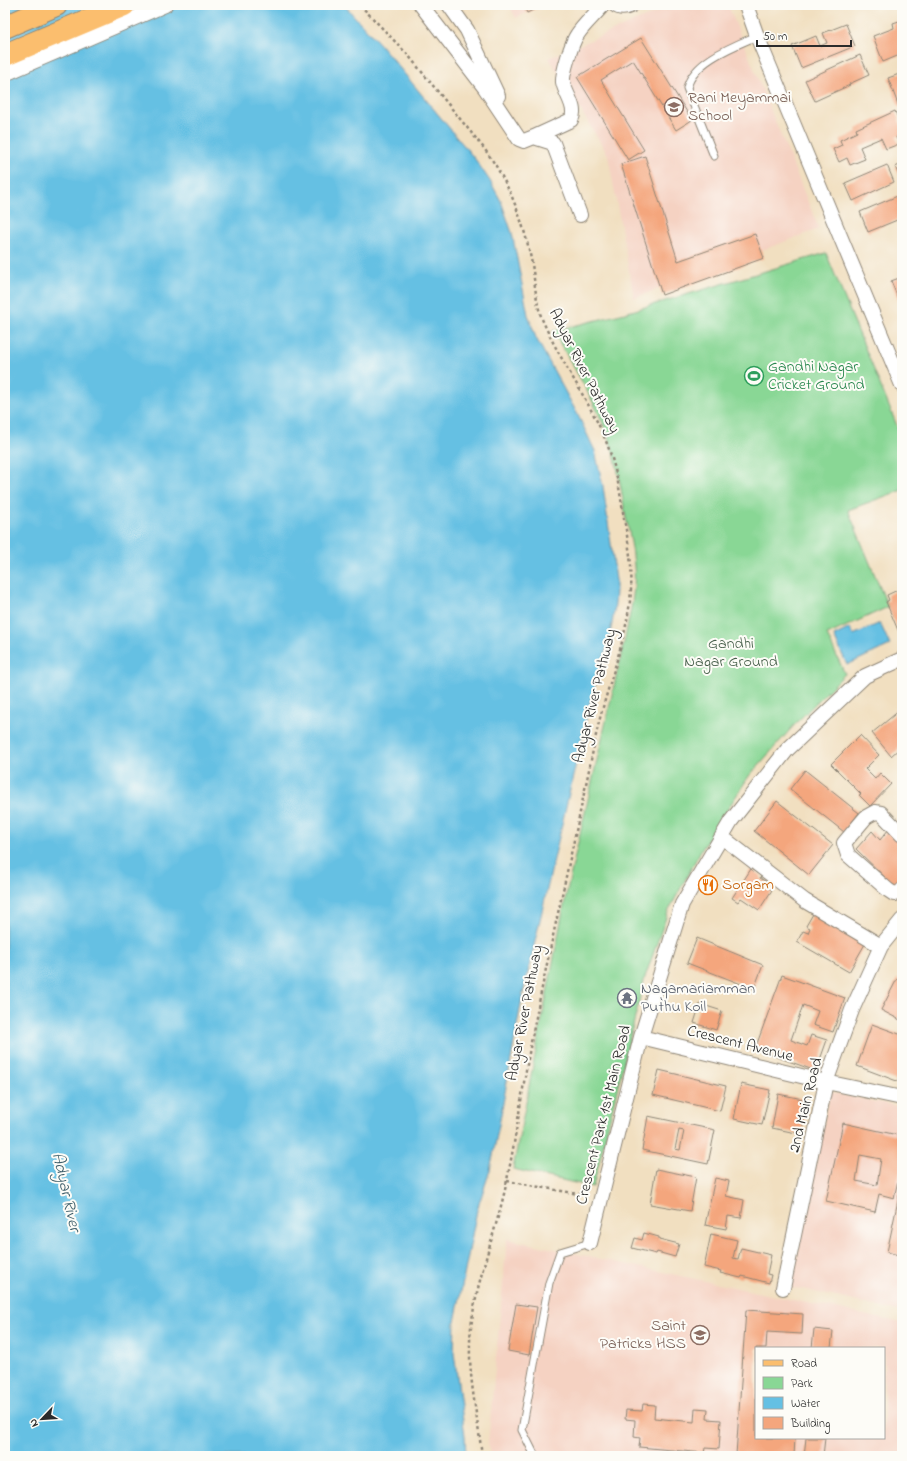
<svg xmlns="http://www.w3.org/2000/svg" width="907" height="1461" font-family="'Indie Flower',sans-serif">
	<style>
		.built { fill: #f5d2c2; fill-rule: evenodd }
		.green { fill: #89d795; stroke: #5a8160 }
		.water { fill: #65c0e3; stroke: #487687 }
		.building { fill: #f4a67d; fill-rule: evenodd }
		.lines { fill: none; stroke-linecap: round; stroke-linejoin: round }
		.lane-casing { stroke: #8e8576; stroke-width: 9 }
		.street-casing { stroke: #8e8576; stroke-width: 16 }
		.primary-casing { stroke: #8e8576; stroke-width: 24 }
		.path { stroke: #8e8576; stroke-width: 2.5; stroke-dasharray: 3 3; stroke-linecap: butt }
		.lane { stroke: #fff; stroke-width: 7 }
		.street { stroke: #fff; stroke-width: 14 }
		.primary { stroke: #fbbe6e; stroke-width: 22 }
		.labels { text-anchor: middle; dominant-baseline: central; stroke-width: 4; stroke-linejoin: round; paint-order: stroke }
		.education-label { font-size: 16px; fill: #785e54; stroke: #fdfcf7; text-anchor: start }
		.leisure-label { font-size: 16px; fill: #27864d; stroke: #fdfcf7; text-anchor: start }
		.street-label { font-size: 16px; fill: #2b2b2b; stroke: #fdfcf7 }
		.park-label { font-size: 16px; fill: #475f4b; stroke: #fdfcf7 }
		.food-label { font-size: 16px; fill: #c56008; stroke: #fdfcf7; text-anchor: start }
		.worship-label { font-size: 16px; fill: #5b616d; stroke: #fdfcf7; text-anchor: start }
		.water-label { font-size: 17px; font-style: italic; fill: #3f5f6b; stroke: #fdfcf7 }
	</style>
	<rect width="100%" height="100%" fill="#fdfcf7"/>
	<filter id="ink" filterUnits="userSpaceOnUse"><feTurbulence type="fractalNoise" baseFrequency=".025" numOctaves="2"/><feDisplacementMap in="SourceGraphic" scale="8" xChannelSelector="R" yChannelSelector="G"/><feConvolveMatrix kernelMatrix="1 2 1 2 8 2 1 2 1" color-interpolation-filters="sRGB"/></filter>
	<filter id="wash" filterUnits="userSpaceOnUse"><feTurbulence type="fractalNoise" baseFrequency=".012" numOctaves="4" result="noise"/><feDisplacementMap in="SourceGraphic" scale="16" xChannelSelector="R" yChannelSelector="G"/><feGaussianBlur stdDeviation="0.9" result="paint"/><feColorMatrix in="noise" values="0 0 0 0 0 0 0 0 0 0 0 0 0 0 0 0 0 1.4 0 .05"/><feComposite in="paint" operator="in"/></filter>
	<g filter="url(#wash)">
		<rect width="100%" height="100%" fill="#f1dfc0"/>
		<path class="built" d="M509,5H543L516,18Z
			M673,5H728L819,229L634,298L608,155L549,58Z
			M830,1092L902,1107V1312L802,1289L791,1288Z
			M507,1239L902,1323V1456H492L488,1444ZM756,1348H884V1438H756Z"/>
		<path class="green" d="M826,253L902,438V490L848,510L888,607L827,635L845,674L797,722L749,776L700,852L668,912L645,977L593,1187L513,1169L566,895L623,647C627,627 632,608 634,588C636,565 631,540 626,518C621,491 618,462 608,436C594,399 572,365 553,331L625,313Z"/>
		<path class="water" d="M5,5H344L379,43L475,159L490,181L501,201L512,233L528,315L536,338L578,415L595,451L603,486L616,580C617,620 603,661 591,698L522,998L500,1120L490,1170L477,1210L455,1322L454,1353L465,1436L466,1456H5Z
			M880,623L890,645L847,665L834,636L850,628L853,635Z"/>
		<g id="blocks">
			<path class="building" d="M523,5H543L527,13Z
				M902,20V54L883,62L873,36L894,28L893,23Z
				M846,24L855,46L801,68L792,46L816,36L820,46L827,43L823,33Z
				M641,38L692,120L676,130L633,60L601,80L644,150L628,160L577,77Z
				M860,55L869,75L849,84L850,85L815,101L805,80Z
				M902,73V106L899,107L888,78Z
				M895,111L902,127V135L896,137L899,144L886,149L881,138L860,147L865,159L850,165L847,158L839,162L833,149L842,145L840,140L857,132L856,129Z
				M645,156L678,261L755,234L764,258L662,295L621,164Z
				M902,164V181L895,167Z
				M887,165L894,182L853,201L845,183Z
				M902,194V218L868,232L860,212Z
				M902,277V300L899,301L891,281Z
				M902,588V634L900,635L886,602L889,600L887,595Z
				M900,710L902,713V746L891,756L872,733Z
				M860,735L879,755L865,769L875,779L880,773L891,784L870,806L859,795L861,794L831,764Z
				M805,770L859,813L844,832L790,789Z
				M777,801L833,845L809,875L754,831Z
				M889,829L902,843V881L896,888L856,849L872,831L880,840Z
				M751,869L761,876L760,878L768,883L766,886L772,890L759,910L741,898L738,902L732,898Z
				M813,914L865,944L849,972L797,942L803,931L808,933L810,928L806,926Z
				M697,938L763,965L754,989L687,963Z
				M782,975L845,998L833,1032L813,1025L818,1011L803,1005L791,1040L807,1046L811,1035L827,1040L816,1071L755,1049Z
				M897,979L902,981V1021L881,1010Z
				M700,1004L722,1011L716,1030L694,1023Z
				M872,1024L902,1035V1083L857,1066Z
				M659,1070L726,1086L720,1111L653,1095Z
				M741,1084L770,1090L762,1125L734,1119Z
				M778,1094L808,1100L801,1134L772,1128Z
				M648,1116L715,1130L708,1164L642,1150ZM679,1130L684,1131L680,1150L675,1149Z
				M843,1123L902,1136V1163L894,1198L879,1194L875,1212L826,1201ZM860,1155L881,1159L877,1185L856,1181Z
				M656,1169L696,1177L690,1211L650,1204Z
				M715,1178L729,1181L726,1196L744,1200L741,1218L728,1216L726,1229L705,1225Z
				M901,1186H902V1256L887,1252Z
				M644,1233L659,1237V1239L679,1244L675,1257L657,1252L656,1254L632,1248L635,1238L642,1240Z
				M711,1234L737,1240L733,1258L738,1259L741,1248L771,1255L767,1274L771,1275L769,1283L742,1276L741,1278L720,1273L721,1271L704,1267Z
				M516,1304L537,1307L529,1355L508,1351Z
				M746,1310L803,1314L802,1334L767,1332L766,1348H756V1438H795L794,1456L736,1455Z
				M814,1329L833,1331L831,1348H812Z
				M643,1404L655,1405L654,1418L694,1422L695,1408L708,1409L707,1419L721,1420L719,1449L705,1448L704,1453L639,1447L640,1438L634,1437L635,1420L625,1419L626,1410L642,1411Z
				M806,1438H825L823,1456H804Z"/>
		</g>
	</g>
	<g filter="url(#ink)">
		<use href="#blocks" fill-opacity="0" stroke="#8e8576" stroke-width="1"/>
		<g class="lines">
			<g class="lane-casing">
				<path id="lane" d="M714,156L687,88C693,61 734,46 757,36
					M535,1456L522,1430L549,1283L560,1252L590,1243"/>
			</g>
			<g class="street-casing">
				<path id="street" d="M421,5L485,88L519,139L524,141L534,137L553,143L580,215
					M449,5L467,30L498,96
					M615,5C620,9 626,8 632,5
					M746,5L757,36L902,385
					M5,74L165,5
					M534,137L571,120C578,108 565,94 563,82C562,74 572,42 577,35C584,24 595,15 603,5
					M902,835L881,813L875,812L866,817L844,843L848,855L888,890L894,894L901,892L902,890
					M722,837L805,901L881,946
					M641,1037L826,1082L902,1098
					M590,1243L641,1037L682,904L731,821L787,750L865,676L902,659
					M783,1288L826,1082L852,1010L881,946L902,920"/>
			</g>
			<g class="primary-casing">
				<path id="primary" d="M5,27L56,5
					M5,55L124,5"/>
			</g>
			<path class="path" d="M360,5L408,55L483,147C508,180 523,219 531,259C535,279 535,300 542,319C559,359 585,394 603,434C615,461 620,490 624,519C627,535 630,551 631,567C635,626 606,683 595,740C576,836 553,931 534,1027C524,1076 518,1126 508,1175C499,1224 479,1270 472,1320C465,1365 477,1411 482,1456
				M507,1181L589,1196"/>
			<use href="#lane" class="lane"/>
			<use href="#street" class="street"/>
			<use href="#primary" class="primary"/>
		</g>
	</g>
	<defs>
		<g id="university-ring" transform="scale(1)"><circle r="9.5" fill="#fdfcf7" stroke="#8d6e63" stroke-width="1.5"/><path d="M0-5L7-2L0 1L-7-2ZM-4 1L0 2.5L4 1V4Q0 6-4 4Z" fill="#8d6e63"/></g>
		<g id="stadium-ring" transform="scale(1)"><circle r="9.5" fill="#fdfcf7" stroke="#2e9e5b" stroke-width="1.5"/><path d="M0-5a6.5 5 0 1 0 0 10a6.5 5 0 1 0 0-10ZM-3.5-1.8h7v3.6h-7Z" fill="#2e9e5b"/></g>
		<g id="restaurant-ring" transform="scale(1)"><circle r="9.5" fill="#fdfcf7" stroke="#e8710a" stroke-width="1.5"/><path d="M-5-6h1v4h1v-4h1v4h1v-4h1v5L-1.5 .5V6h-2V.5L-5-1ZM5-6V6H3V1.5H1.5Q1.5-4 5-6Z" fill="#e8710a"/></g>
		<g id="temple-ring" transform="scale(1)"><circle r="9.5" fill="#fdfcf7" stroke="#6b7280" stroke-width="1.5"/><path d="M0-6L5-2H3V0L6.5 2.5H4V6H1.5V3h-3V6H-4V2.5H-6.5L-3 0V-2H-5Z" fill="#6b7280"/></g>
		<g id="school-ring" transform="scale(1)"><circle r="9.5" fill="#fdfcf7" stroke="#8d6e63" stroke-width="1.5"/><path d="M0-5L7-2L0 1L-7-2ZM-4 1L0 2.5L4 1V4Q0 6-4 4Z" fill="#8d6e63"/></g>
	</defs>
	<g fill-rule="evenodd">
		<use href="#university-ring" x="674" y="107"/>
		<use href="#stadium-ring" x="754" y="376"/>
		<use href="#restaurant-ring" x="708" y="885"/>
		<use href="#temple-ring" x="627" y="998"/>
		<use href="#school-ring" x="700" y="1335"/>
	</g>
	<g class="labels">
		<g class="education-label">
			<text x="688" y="98">Rani Meyammai<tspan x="688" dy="18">School</tspan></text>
			<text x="686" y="1326" text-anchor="end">Saint<tspan x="686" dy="18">Patricks HSS</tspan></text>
		</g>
		<g class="leisure-label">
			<text x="768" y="367">Gandhi Nagar<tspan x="768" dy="18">Cricket Ground</tspan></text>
		</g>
		<g class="street-label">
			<text transform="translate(584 371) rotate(63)">Adyar River Pathway</text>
			<text transform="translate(595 696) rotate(-76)">Adyar River Pathway</text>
			<text transform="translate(525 1013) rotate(-79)">Adyar River Pathway</text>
			<text transform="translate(740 1044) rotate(14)">Crescent Avenue</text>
			<text transform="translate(806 1105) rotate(-76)">2nd Main Road</text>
			<text transform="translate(604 1115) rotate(-76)">Crescent Park 1st Main Road</text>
		</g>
		<g class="park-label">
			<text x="731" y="644">Gandhi<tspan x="731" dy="18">Nagar Ground</tspan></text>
		</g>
		<g class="food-label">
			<text x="722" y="885">Sorgam</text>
		</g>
		<g class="worship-label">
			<text x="641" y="989">Nagamariamman<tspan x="641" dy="18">Puthu Koil</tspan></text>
		</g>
		<g class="water-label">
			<text transform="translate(66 1192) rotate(77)">Adyar River</text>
		</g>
	</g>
	<rect width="907" height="1461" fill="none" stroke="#fdfcf7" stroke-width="20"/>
	<rect x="755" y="1347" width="130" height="92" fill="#fdfcf7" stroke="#a9a8a5"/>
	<rect x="763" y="1360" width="20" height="6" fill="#fbbe6e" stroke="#a9a8a5"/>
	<text x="791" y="1367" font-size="12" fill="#2b2b2b">Road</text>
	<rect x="763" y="1377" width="20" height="12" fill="#89d795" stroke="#a9a8a5"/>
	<text x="791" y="1387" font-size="12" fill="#2b2b2b">Park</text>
	<rect x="763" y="1397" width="20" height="12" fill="#65c0e3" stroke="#a9a8a5"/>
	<text x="791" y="1407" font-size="12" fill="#2b2b2b">Water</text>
	<rect x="763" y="1417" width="20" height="12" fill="#f4a67d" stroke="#a9a8a5"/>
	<text x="791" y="1427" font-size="12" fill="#2b2b2b">Building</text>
	<g transform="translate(42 1419) rotate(245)" stroke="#fdfcf7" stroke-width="3" paint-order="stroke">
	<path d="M0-3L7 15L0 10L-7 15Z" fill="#2b2b2b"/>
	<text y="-6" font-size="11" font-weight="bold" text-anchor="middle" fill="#2b2b2b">N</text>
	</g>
	<path d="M757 40v6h94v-6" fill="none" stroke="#2b2b2b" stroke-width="2"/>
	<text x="763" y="40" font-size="12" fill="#2b2b2b" stroke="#fdfcf7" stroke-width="3" paint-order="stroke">50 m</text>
</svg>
